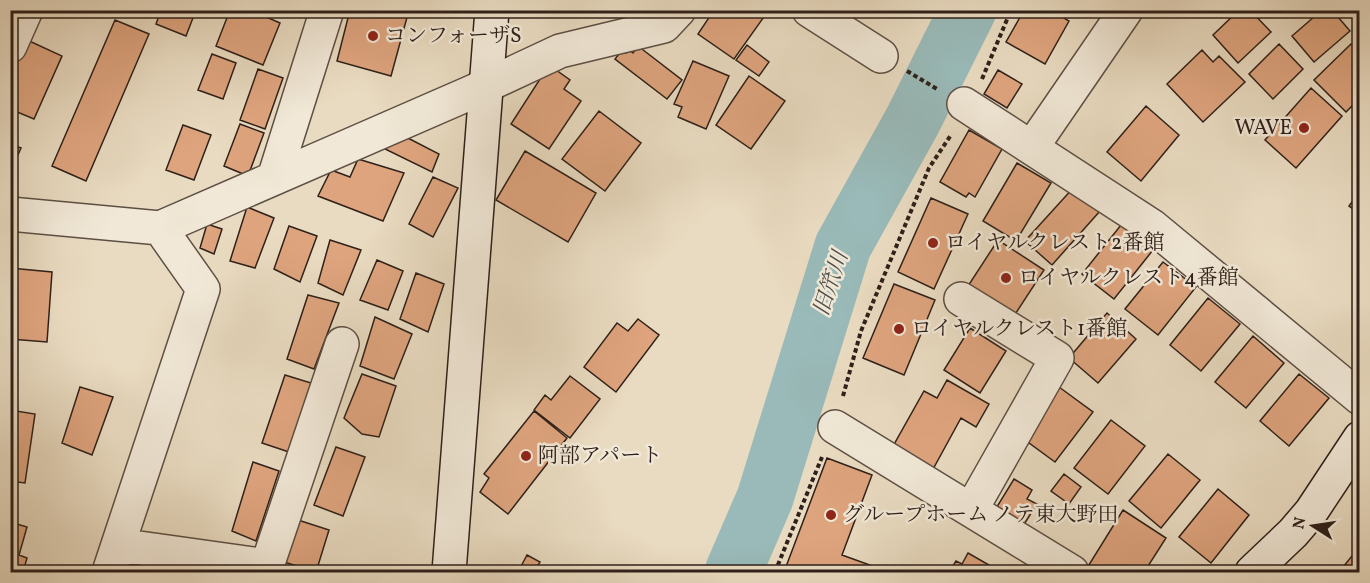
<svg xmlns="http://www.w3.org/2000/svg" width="1370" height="583" font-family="Vollkorn,'Noto Serif JP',serif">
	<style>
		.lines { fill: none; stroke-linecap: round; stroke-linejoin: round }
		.river { stroke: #99bab9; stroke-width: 57 }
		.building { fill: #dea47e; stroke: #2e201a; stroke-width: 1.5 }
		.street-casing { stroke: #5d4f44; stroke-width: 36 }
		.secondary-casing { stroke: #2e201a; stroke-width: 36 }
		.path { stroke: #2e201a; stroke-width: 4; stroke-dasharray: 4.5 3; stroke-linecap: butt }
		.street { stroke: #f1e8d7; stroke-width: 33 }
		.secondary { stroke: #f1e8d7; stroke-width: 33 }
		.poi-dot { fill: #8f2418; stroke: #f1e8d7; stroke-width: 2 }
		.labels { text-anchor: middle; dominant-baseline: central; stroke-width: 5; stroke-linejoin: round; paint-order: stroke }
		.poi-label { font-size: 21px; fill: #2e201a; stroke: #f1e8d7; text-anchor: start }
		.water-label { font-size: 22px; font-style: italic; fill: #4e4e4a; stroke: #f1e8d7 }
	</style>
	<rect width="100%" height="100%" fill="#e9dbc1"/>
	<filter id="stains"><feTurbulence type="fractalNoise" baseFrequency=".00333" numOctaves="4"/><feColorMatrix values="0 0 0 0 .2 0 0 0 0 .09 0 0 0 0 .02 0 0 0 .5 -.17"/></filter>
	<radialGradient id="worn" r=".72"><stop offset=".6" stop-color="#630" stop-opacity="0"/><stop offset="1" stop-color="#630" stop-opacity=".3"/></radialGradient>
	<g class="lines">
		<path class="river" d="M733,572L765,498L843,246L913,120L968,10"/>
	</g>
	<path class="building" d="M161,10H196L186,36L156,24Z
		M230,10H250L280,23L263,65L216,46Z
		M350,10H409L391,76L337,61Z
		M714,10H761L766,14L734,59L698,34Z
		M1024,10H1051L1069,21L1045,64L1006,42Z
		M1239,10H1250L1271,32L1238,63L1213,35Z
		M1322,10H1332L1350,31L1314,62L1292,36Z
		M115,20L149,34L86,181L52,166Z
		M25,39L62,56L34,119L10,109V73Z
		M1279,44L1303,69L1273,99L1249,74Z
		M1351,44L1360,52V98L1346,112L1314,80Z
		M747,45L769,62L759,76L736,60Z
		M638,46L682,80L667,99L615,59L622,50L626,53L629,50L633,53Z
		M1202,50L1213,62L1219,56L1245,82L1203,122L1167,84Z
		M212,54L236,63L223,99L198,90Z
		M693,61L729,76L706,129L678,117L682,107L674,104Z
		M549,65L570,80L564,89L581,101L549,149L511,124Z
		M258,69L283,78L265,129L240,120Z
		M998,70L1022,84L1007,108L984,94Z
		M749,76L785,101L751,149L716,125Z
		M1311,88L1342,116L1296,168L1265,140Z
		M1146,106L1179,135L1141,181L1107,152Z
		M599,111L641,143L605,191L562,159Z
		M240,124L264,133L248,176L224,166Z
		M183,125L211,135L194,180L166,170Z
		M969,130L1002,149L975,197L969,193L966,197L940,182Z
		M404,136L439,154L432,172L383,148Z
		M10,144L21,148L10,173Z
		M525,151L596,193L568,242L496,200Z
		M358,159L404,173L383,221L318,196L331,170L350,177Z
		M1017,163L1051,183L1016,241L983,221Z
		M433,177L458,188L433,237L409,224Z
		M1074,187L1100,211L1052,265L1025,241Z
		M1360,191V214L1349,206Z
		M931,198L968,214L934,289L898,272Z
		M247,207L274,218L255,268L230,261Z
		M207,224L222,229L214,254L200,248Z
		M1121,225L1153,250L1114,299L1082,274Z
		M289,226L317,236L300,282L274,269Z
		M330,240L361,250L343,295L318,283Z
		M998,240L1044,270L1014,316L968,286Z
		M377,260L403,271L388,310L360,300Z
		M1163,262L1196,287L1158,335L1125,309Z
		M10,268L52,272L47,342L10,339Z
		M416,273L444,284L428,332L400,319Z
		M894,284L935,300L904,375L863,358Z
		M308,295L339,303L314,369L287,359Z
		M1208,298L1240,324L1201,371L1170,345Z
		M1107,313L1136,339L1098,383L1069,358Z
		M375,317L412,334L394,379L360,366Z
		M638,319L659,335L616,392L584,367L617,323L628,331Z
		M970,328L1006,351L980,393L944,370Z
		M1253,336L1284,363L1246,408L1215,382Z
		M362,374L396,386L379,437L362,434L344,418Z
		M1299,374L1329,398L1289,446L1260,421Z
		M285,375L311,383L289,452L262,443Z
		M570,376L600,399L570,438L534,410L545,395L551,400Z
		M947,380L989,404L976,427L961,418L932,471L892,448L924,391L937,398Z
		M80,387L113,397L92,455L62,443Z
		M1059,387L1093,412L1055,462L1021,437Z
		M10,410L35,414L25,483L10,481Z
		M534,411L567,438L508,514L480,492L489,478L484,474Z
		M1111,420L1145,446L1108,494L1074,468Z
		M336,447L365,457L343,516L314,505Z
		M1168,454L1200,480L1161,528L1129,501Z
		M827,458L872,475L842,555L889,572H784Z
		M253,462L279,471L256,541L232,531Z
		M1064,474L1081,487L1069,504L1051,491Z
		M1014,479L1032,490L1027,499L1037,504L1023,526L995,510Z
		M1218,489L1249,515L1211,563L1179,537Z
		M1123,510L1166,538L1148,566L1152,569L1150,572H1094L1087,568Z
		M298,520L329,530L316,572L284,562Z
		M10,522L27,527L19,555L27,558L23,572H10Z
		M1360,546V572H1339Z
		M968,553L989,565L984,572H949L956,561L962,564Z
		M527,555L540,562L534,572H518Z"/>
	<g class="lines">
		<g class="street-casing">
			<path id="street" d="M809,10L881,56
				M10,46L26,10
				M964,104L1152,226L1360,398
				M1032,147L1126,10
				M274,178L327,10
				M10,214L160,228L470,93L560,51L664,26L679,10
				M961,299L1057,358L971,510
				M835,427L1072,572
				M118,545L267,566L342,344
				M109,572L203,289L160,228"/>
		</g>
		<g class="secondary-casing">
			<path id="secondary" d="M449,572L492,10
				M1252,572L1293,533L1311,512L1360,438"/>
		</g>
		<path class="path" d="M907,71L937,89
			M982,79L1011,10
			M843,396L861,331L929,168L951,135
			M775,572L822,457"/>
		<use href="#street" class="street"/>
		<use href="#secondary" class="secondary"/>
	</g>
	<g class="poi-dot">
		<circle cx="373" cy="36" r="6"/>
		<circle cx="1304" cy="128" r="6"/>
		<circle cx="933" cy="243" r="6"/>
		<circle cx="1006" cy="278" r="6"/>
		<circle cx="899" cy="329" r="6"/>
		<circle cx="526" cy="456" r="6"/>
		<circle cx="831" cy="515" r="6"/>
	</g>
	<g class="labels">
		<g class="poi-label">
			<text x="385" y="36">コンフォーザS</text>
			<text x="1292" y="128" text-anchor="end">WAVE</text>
			<text x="945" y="243">ロイヤルクレスト2番館</text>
			<text x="1018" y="278">ロイヤルクレスト4番館</text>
			<text x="911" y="329">ロイヤルクレスト1番館</text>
			<text x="538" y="456">阿部アパート</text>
			<text x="843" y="515">グループホーム ノテ東大野田</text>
		</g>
		<g class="water-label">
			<text transform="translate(832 284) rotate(-72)">旧笊川</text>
		</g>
	</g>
	<rect width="1370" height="583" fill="none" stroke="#e9dbc1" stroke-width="36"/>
	<rect x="12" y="12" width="1346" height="559" fill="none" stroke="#2e201a" stroke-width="3"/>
	<rect x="18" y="18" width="1334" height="547" fill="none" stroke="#2e201a" stroke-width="1.5"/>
	<g transform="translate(1313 526) rotate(282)" stroke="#f1e8d7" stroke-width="4.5" paint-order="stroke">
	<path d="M0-4.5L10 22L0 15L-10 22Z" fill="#2e201a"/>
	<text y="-9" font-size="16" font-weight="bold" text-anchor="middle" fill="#2e201a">N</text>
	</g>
	<rect width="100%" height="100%" filter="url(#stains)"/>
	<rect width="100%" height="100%" fill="url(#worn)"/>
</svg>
